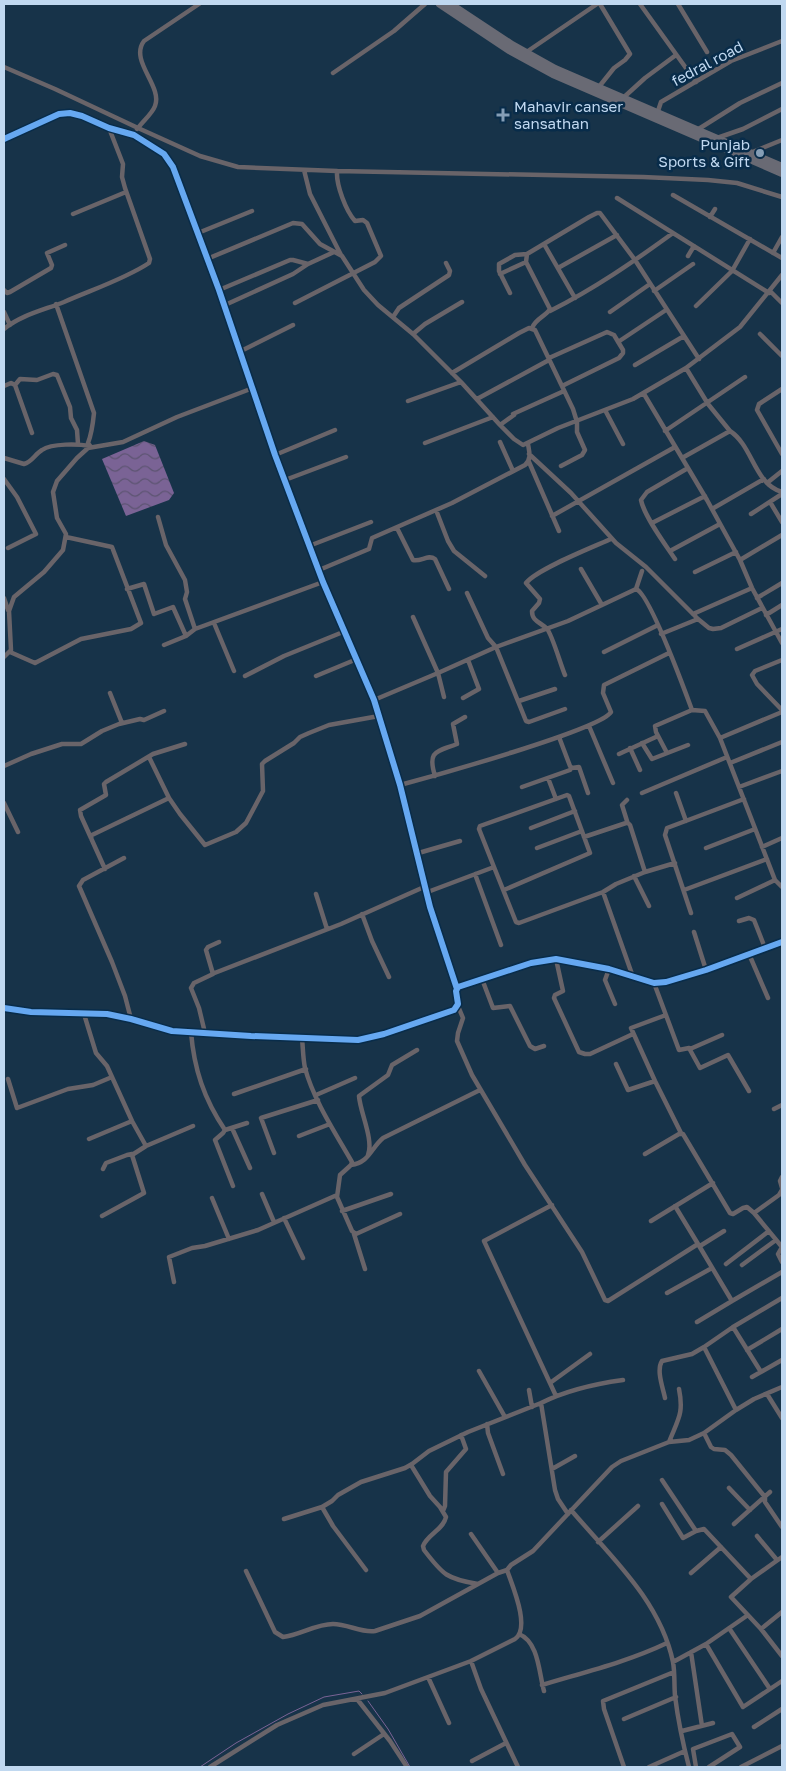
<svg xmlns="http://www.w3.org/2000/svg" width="786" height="1771" font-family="'Golos Text',sans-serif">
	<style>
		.water { fill: url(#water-waves) }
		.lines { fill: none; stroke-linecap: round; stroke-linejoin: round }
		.stream { stroke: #7a6395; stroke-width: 1 }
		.street { stroke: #696469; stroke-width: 4.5 }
		.secondary { stroke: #67666e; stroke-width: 5.5 }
		.highway { stroke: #696a74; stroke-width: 8 }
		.cycleway-casing { stroke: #082c4a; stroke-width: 9 }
		.cycleway { stroke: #66a8f1; stroke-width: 6 }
		.poi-dot { fill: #859eb6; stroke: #082c4a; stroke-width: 2 }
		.labels { text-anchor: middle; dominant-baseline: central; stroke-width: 5; stroke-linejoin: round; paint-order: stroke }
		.street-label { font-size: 15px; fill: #c0d8f0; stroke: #082c4a }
		.poi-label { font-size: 15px; fill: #c0d8f0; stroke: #082c4a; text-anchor: start }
	</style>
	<defs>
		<pattern id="water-waves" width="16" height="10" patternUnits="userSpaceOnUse" patternTransform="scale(1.25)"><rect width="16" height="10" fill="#7a6395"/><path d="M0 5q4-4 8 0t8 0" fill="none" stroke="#5d5472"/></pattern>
	</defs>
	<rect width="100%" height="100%" fill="#173349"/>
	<path class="water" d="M144,441L155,445L174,493L169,500L126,516L102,459Z"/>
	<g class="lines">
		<path class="stream" d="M368,1701L388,1729L410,1767
			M200,1767L236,1743L288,1714L324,1697L359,1691L362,1694"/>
		<path class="street" d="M199,4L144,41C129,61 163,86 155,106C152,114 143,121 138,128L200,156L238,167L337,171L643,177L708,180L737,183L782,197
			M640,4L696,82
			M678,4L707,52
			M525,53L597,4
			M4,67L55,89L138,128L137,129
			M333,73L394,31L425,4
			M598,88L614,68L625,60L630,54L600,4
			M623,98L645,78L676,55
			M657,114L661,102L731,61L782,41
			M697,130L740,103L782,83
			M717,138L743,129L782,109
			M4,139L59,114L70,113L82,116L109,128L134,135L164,154L173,167L219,290L275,455L323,582L374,700L400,785L430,907L457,989
			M750,153L782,140
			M304,170L310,194L341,255
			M673,195L782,258
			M617,198L769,293
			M73,214L126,192
			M710,217L715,209
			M198,233L252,211
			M544,244L575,298
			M773,253L782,237
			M688,256L694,246
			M207,259L293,223L302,224L320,244L342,256L364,290L378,305L413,334L461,382L500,425L514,439L523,445L558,428L633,399L686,368L740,327L782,275
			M558,268L617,235
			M500,274L526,262
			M4,290L7,293L10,292L51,268L52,265L47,253L65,245
			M219,290L290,260H293L308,264L334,252
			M654,291L693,264
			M770,291L782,303
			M510,293L499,271V264L515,255L527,254
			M295,303L375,262L381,256L367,223L363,220L355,221C346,211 336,185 337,171
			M56,304L94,413C93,423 92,433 88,443L91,447
			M225,305L293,274L308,264
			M696,306L732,271L750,239
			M550,311C594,289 633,262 673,233
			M4,312L10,325
			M610,312L650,284
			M393,317L399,308L449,275L450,271L446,263
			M532,328C536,318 545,317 550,309L526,262L527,254L589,217L597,213H600L635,260L699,359
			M4,329C21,315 44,310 64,302C91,290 125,279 149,263L150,259L125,188L122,177L123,164L109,128
			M413,334L425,324L462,302
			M760,334L782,356
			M618,342L666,310
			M241,351L293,325
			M549,358L607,332L614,335L623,350V353L619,358L562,386
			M635,365L684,336
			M686,368L708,404L730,431
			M452,373L519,333L529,328L535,330L573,409L577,422V432L585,450L582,455L561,466
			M15,385L20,379L37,380L53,374L57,375L70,407L71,418L77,430L78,444
			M4,386L11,383L15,385L32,433
			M782,389L759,404L757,410L782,454
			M644,394L707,500L740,560L752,588L782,643
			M477,399L549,360
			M408,401L461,382
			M605,410L623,444
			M513,414L564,391
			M500,425L514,415
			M665,431L745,377
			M500,442L513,471
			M425,443L493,417
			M529,454L571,493L616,543L646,567L698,619L709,628L713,629L721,628L762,608
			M275,455L335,430
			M4,458L24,464C32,462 35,454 42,450C52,443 79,444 90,446
			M682,458L730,431C753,446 754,484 782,492
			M529,462L559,531
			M4,479L17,497L36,534L8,548
			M285,480L346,457
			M767,483L782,471
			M770,502L782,522
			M712,509L764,479
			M436,510L448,541L454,551L485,576
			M751,514L782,494
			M552,516L675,447
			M158,517L166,545L185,580L187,592L185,599L195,629L323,582
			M652,523L705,496
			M397,528L413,560C421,562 428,554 435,559L449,589
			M309,546L371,522
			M670,551L720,524
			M675,559C665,544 644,516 641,500L647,492L688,468
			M740,560L782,535
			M581,569L602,605
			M319,570L369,549L372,538L452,503L525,465C532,459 529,451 528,444
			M695,572L736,552
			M127,589L144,584L154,614L173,607L186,636
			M636,589C649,593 685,691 692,710
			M467,593L488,638L496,647L526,721L529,722L565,709
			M4,598L8,610
			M757,598L782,583
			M693,614L752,588
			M766,615L782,605
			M413,617L438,673L444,697
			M214,623L234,671
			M661,634L698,619
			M164,645L186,636L195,629
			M737,649L782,629
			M10,652L35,663L81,639L131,629L141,623L112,547L66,537
			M604,652L658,625
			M4,657L11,650L9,611L14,597L44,572L63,550L66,534L57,518L53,492L57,481L77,458L88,448L123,442L177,417L253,388
			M782,660L755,671L752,675L757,684L782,710
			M565,675C561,666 552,634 547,629C541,622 532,622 532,611L539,603L540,599L526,583C537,569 593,547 611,539
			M245,676L284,656L343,632
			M316,676L357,659
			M110,693L122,723
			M463,698L479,689L468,660
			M374,700L438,673L496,647L568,621L636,589L642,571
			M519,701L555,689
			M589,726L613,783
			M559,737L570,766L572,768L579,767L588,793
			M720,738L782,712
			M642,743L652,759L688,745
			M630,748L640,770
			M667,753L656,732L655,726L692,710L705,711L720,738L775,880L782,887
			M619,754L658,736
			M149,757L169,798L180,814L205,845L236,832L246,823L263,791L262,764L265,761L294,743L300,737L309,733L329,725L379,716
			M730,763L782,742
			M4,766L31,754L62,744H81L102,731L119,724L140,719L144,720L164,711
			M435,776C427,750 437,752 457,744L453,724L465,717
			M548,778L556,799
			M400,785C430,777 600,730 611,712L603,693L604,685L669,653
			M522,787L570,770L571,768
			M739,787L782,771
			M642,793L727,757
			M676,793L686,821
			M4,803L18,832
			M627,822L630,825L645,872L675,863
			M531,828L575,811
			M584,837L626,823L627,821L622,805L627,800
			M91,838L92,835L169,798
			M762,847L782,838
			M537,848L582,831
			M706,848L755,829
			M415,854L460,841
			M124,858L83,880L79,886L112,962L125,996L131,1019
			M494,867L479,829L480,826L567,795L569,796L590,853L504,890
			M105,869L81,816L80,810L106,795L104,784L106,782L153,754L185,744
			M475,874L501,945
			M634,876L649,906
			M684,890L767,859
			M603,892L633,977
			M425,893L494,867L516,922L519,923L603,892L616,884L645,872
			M316,894L327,929
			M737,898L775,880
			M691,913L665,835L667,828L744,799
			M362,914L372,941L389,977
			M739,921L749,918L754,920L765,948
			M694,932L706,970
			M749,954L768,998
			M556,959L563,991L555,995L554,998L579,1052L585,1054H590L633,1034
			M609,969L605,980L615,1004
			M212,974L341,924L424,887
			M482,979L493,1008L510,1006L530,1046L535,1049L544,1046
			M654,983L679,1050L689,1048L700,1068L728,1055L749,1091
			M458,1006L463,1018L458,1033L457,1041L472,1075L525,1165L582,1252L605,1300L608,1301L698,1244L732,1301L782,1272
			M84,1014L96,1053L107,1066L132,1121L146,1146L132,1155L144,1193L102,1216
			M666,1015L631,1028L655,1081L681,1133
			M191,1032C194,1069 204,1099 225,1130L247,1123
			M205,1033L199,1008L191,988L194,983L213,974L206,950L208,947L219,942
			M302,1038C303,1048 303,1059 305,1068C313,1099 336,1134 352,1162L351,1165L340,1175L337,1197L352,1231L356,1234L400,1214
			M690,1049L722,1035
			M616,1064L628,1090L655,1081
			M8,1079L17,1108L68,1089L93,1085L112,1077
			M234,1094L306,1069
			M316,1095L355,1078
			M774,1109L782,1105
			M232,1128L250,1168
			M225,1130L223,1133L215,1140L233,1186
			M299,1136L330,1124
			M89,1139L132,1121
			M146,1146L193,1126
			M274,1153L261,1118L318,1100
			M645,1154L679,1134H683L730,1213L733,1214L743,1208L747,1207L754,1213L782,1247
			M368,1155C374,1140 360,1112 359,1096L388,1075L392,1065L417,1050
			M351,1165C369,1163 371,1148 383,1138L480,1090
			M103,1169L106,1163L127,1155L132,1154
			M782,1177L780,1181L782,1188
			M262,1194L274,1222
			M212,1198L229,1239
			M552,1205L484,1241L556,1396
			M675,1206L698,1244
			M342,1211L391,1194
			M754,1213L779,1195L782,1190
			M284,1218L303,1258
			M651,1221L713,1183
			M354,1234L365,1269
			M700,1246L724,1231
			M782,1247L778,1254L782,1262
			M726,1264L769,1231
			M742,1265L776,1240
			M174,1282L169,1257L192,1248L205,1246L258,1230L337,1195
			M667,1293L712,1268
			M697,1322L732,1301
			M733,1327L761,1372
			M747,1350L782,1329
			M479,1371L505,1417
			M752,1377L782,1360
			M550,1383L590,1354
			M529,1390L532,1407
			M767,1394L782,1418
			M665,1398C663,1388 656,1370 662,1361L692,1354L704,1347
			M736,1410L704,1347L733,1327L782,1298
			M487,1424L488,1433L503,1474
			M704,1433L711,1447L714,1449L725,1450L731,1455L765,1497V1502L782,1527
			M669,1442C678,1419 684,1414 679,1389
			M411,1465L430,1496L440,1507L446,1517C443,1530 428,1534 423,1546L424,1550C443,1575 447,1579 478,1584
			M552,1469L575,1456
			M662,1480L696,1531
			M729,1488L750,1510
			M662,1504L683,1538L696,1531L704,1529L751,1579
			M322,1507L333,1526L366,1570
			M571,1510C610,1556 660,1600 673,1662C675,1673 674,1684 675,1696C678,1720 683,1744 689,1767
			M443,1511L445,1506L446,1472L466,1449L461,1435
			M568,1514L558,1499L555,1490L541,1403C567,1390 594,1384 623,1380
			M284,1519L322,1507L332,1501L338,1495L361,1482L405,1468L412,1464L429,1451L468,1432L541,1403
			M734,1524L770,1492
			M471,1534L498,1573
			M757,1536L777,1560
			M598,1542L638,1506
			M782,1557L751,1579L731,1597L761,1629L782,1656
			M246,1571L275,1632L283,1637C300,1635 316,1624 333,1624C348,1624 361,1633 375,1631L420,1616L498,1573L507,1570
			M691,1573L721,1547
			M729,1628L770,1689
			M761,1629L782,1612
			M519,1634C539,1642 539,1674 544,1691
			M706,1644L743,1707L782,1681
			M691,1652L702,1726
			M471,1661L481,1689L518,1767
			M673,1662L706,1644L748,1615
			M428,1677L449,1723
			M542,1685C585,1672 627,1662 667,1643
			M357,1699L390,1741L407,1767
			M624,1719L676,1697
			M754,1727L782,1709
			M682,1731L713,1723
			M354,1754L384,1734
			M472,1761L506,1743
			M210,1767L277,1725L323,1705L385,1693L471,1661L515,1639C531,1628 512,1585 507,1570L511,1565L533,1551L612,1467L621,1461L669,1442L689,1440L704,1433L736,1410L754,1399L782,1387
			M624,1767L604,1709L603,1701L674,1672
			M649,1767L685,1751
			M696,1767L693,1749L732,1734L740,1747L709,1767
			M741,1767L782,1746"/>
		<path class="secondary" d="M4,1008L31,1012L107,1014L131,1019L172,1031L251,1036L358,1040L384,1034L454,1010L458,1004L456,991L458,987L531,963L556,959L609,969L654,983L666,982L706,970L782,942"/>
		<path class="highway" d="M440,4L509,50L553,74L782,173
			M450,4L512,45L555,69L782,167"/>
		<g class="cycleway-casing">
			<path id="cycleway" d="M4,139L59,114L70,113L82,116L109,128L134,135L164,154L173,167L219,290L275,455L323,582L374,700L400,785L430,907L457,989
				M4,1008L31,1012L107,1014L131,1019L172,1031L251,1036L358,1040L384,1034L454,1010L458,1004L456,991L458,987L531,963L556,959L609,969L654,983L666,982L706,970L782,942"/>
		</g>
		<use href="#cycleway" class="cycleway"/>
	</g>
	<g class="poi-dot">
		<path d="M500.5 107.5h5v5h5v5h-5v5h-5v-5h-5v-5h5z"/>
		<circle cx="760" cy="153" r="5"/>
	</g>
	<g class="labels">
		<g class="street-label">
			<text transform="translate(707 63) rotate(-28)">fedral road</text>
		</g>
		<g class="poi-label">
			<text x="514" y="106">Mahavir canser<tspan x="514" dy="17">sansathan</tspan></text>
			<text x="750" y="144" text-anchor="end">Punjab<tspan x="750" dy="17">Sports &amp; Gift</tspan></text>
		</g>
	</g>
	<rect width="786" height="1771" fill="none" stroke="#c0d8f0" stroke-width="10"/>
</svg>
